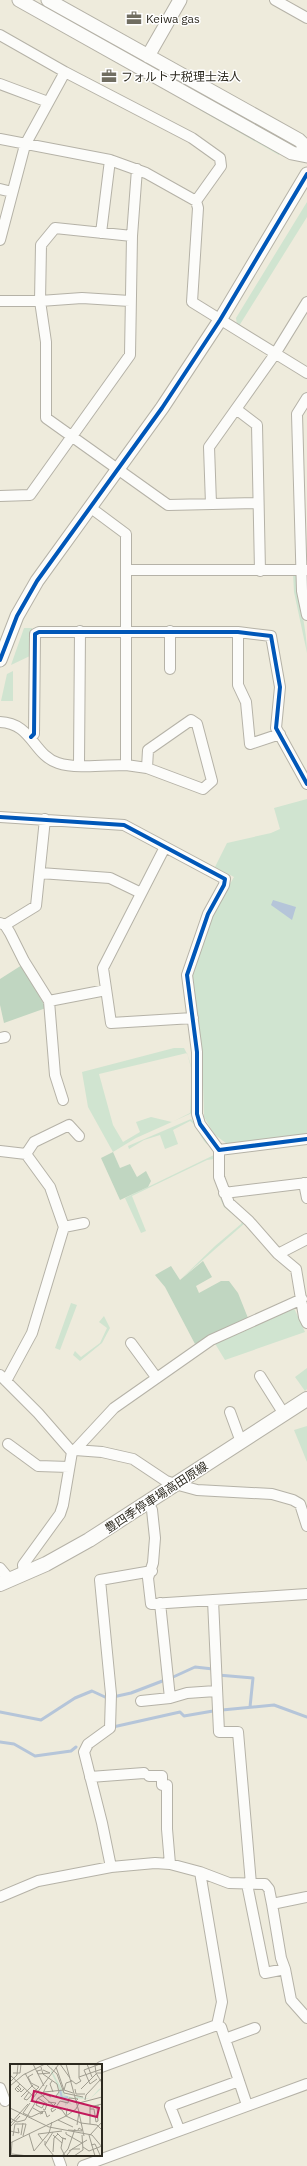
<svg xmlns="http://www.w3.org/2000/svg" width="307" height="2166" font-family="'IBM Plex Sans','Noto Sans JP',sans-serif">
	<style>
		.green { fill: #d0e4d0; fill-rule: evenodd }
		.forest { fill: #c0d6c1 }
		.water { fill: #b5c5d9 }
		.lines { fill: none; stroke-linecap: round; stroke-linejoin: round }
		.stream { stroke: #b5c5d9; stroke-width: 3 }
		.minor-casing { stroke: #b5b2a7; stroke-width: 12 }
		.tertiary-casing { stroke: #b5b2a7; stroke-width: 15 }
		.secondary-casing { stroke: #b5b2a7; stroke-width: 16 }
		.minor { stroke: #fcfcfa; stroke-width: 10 }
		.tertiary { stroke: #fcfcfa; stroke-width: 13 }
		.secondary { stroke: #fcfcfa; stroke-width: 14 }
		.cycleway-casing { stroke: #fff; stroke-width: 6 }
		.cycleway { stroke: #0057b8; stroke-width: 4 }
		.labels { text-anchor: middle; dominant-baseline: central; stroke-width: 3; stroke-linejoin: round; paint-order: stroke }
		.poi-label { font-size: 12px; fill: #2c291f; stroke: #fff; text-anchor: start }
		.street-label { font-size: 12px; fill: #2c291f; stroke: #fff }
		.inset-river { fill: none; stroke: #b5c5d9; stroke-width: 2 }
		.inset-road { fill: none; stroke: #a09d90; stroke-width: 1 }
		.view { fill: #c2185b; fill-opacity: 0.15; stroke: #c2185b; stroke-width: 2 }
		.inset-edge { fill: none; stroke: #2c291f; stroke-width: 2 }
	</style>
	<rect width="100%" height="100%" fill="#eeebdc"/>
	<path class="green" d="M66,16L215,99L253,125L64,20Z
		M201,108L280,152L279,155L200,110Z
		M307,202V217L239,326L237,325L236,318Z
		M293,573L297,576C298,602 307,627 307,653L294,592Z
		M24,628H32V655L11,665Z
		M13,671V701H1L7,674Z
		M307,799V1134L227,1144L214,1134L204,1117L202,1052L191,978L211,917L234,877L215,867L227,843L271,833L280,829L274,808Z
		M174,1048H184C194,1064 196,1095 192,1113L136,1138L113,1152L88,1107L82,1072ZM187,1053L192,1071L190,1113L172,1122L151,1117L136,1122L140,1132L123,1142L113,1125L99,1074Z
		M191,1119L213,1147C200,1144 200,1127 190,1121L173,1130L178,1144L165,1149L160,1135L144,1140L129,1149L128,1146Z
		M216,1152V1179L219,1194L215,1181V1159L207,1160L132,1196L146,1231L141,1233L125,1198L214,1155Z
		M219,1196L226,1207L245,1223L180,1280L215,1246L241,1224L242,1222L224,1207Z
		M71,1303L77,1305L60,1350L55,1348Z
		M294,1308L305,1332L225,1360L214,1342Z
		M104,1316L110,1328L102,1343L80,1361L73,1355L75,1351L81,1357L100,1343L107,1328L99,1322Z
		M307,1368V1389L305,1391L295,1377Z
		M307,1426V1462L294,1430Z"/>
	<path class="forest" d="M22,965L46,1008L4,1023L0,1005V979Z
		M113,1152L120,1168L130,1164L137,1177L146,1171L151,1181L148,1187L120,1200L101,1158Z
		M203,1261L212,1277L196,1286L199,1293L221,1281H229L238,1293L248,1318L195,1344L165,1287L155,1275L171,1266L180,1280Z"/>
	<path class="water" d="M273,900L296,907L292,920L271,905Z"/>
	<g class="lines">
		<path class="stream" d="M218,1675L253,1678L250,1707
			M171,1678L195,1667L213,1669
			M113,1697L131,1693L165,1680
			M222,1710L274,1705L307,1717
			M0,1712L41,1720L75,1698L92,1691L105,1697
			M113,1727L180,1712L184,1716L213,1711
			M0,1742L14,1744L35,1756L71,1751L76,1747"/>
		<g class="minor-casing">
			<path id="minor" d="M275,0L307,18
				M0,35L65,72L192,138L220,158L221,166L196,201
				M0,84L48,102
				M0,139L110,160L146,173L196,201L198,208L192,302L307,373
				M0,189L12,192
				M101,233L110,160
				M0,240L25,145L65,72
				M0,301H40L46,342V418L168,505L258,503
				M130,301L82,298L40,301L41,245L55,228L132,236
				M307,398L297,414L302,591L307,615
				M0,496L30,495L130,355L132,236L137,169
				M211,504L209,447L236,409
				M126,570H307
				M260,571L257,425L236,409L275,354L307,302
				M238,632V685L246,702L250,744L280,734
				M170,669V631
				M0,722C32,723 33,755 58,763C76,769 106,765 126,765V534L91,508
				M31,737L34,734L35,634L39,632H238L271,636L280,687L276,728L307,784
				M79,765L80,631
				M126,765L147,768L148,750L191,720L197,724L212,781L203,789L147,768
				M0,817L124,825L225,879L224,885L208,914L187,975L197,1052V1114L200,1124L219,1150L307,1139
				M165,847L103,968L111,1023L193,1018
				M40,873L110,878L141,893
				M0,923L5,925L10,933L24,961L49,1001L106,990
				M5,925L36,906L45,819
				M49,1001L55,1075L63,1100
				M0,1038L5,1037
				M219,1150V1177L229,1203L249,1221L278,1254L296,1269L304,1317L307,1323
				M0,1151L26,1154L50,1187L64,1227L32,1333L6,1381
				M26,1154L34,1142L69,1125L79,1136
				M304,1183L307,1198
				M224,1193L307,1183
				M64,1227L84,1223
				M278,1254L307,1239
				M131,1343L156,1377
				M0,1375L38,1413L72,1452L75,1450L102,1452L133,1459L166,1481L175,1484L197,1490L272,1494L293,1500L300,1504L307,1526
				M260,1376L284,1414
				M230,1412L241,1442
				M8,1444L38,1466L69,1467
				M75,1450L114,1408L211,1340L302,1299
				M147,1502L152,1510L155,1538L153,1563L148,1578L151,1604L307,1594
				M0,1568L10,1580
				M24,1574L23,1565L60,1514L63,1505L72,1452
				M213,1600L219,1732H238L251,1884
				M160,1603L170,1698L187,1693L216,1691
				M141,1701L170,1698
				M149,1776H162V1785H167V1829L170,1864
				M90,1777L144,1773
				M111,1867L102,1823L84,1752L88,1744L110,1728L111,1694L100,1580L152,1571
				M247,1884L265,1973L285,1969
				M0,1897L38,1881L111,1867L155,1863L170,1864L200,1872L229,1883L265,1884L269,1889L272,1904L281,1958L285,1969L291,2000L307,2018
				M272,1904L307,1897
				M217,2025L221,2027L247,2105
				M225,2039L255,2028
				M101,2067L217,2025L222,2002L200,1872
				M0,2088L5,2101
				M179,2129L170,2106L239,2081
				M57,2155L61,2166
				M83,2166L307,2084"/>
		</g>
		<g class="tertiary-casing">
			<path id="tertiary" d="M19,0L292,153L307,156
				M48,0L299,140L307,148
				M148,56L180,0
				M0,660L17,616L37,581L162,408L220,320L307,174"/>
		</g>
		<g class="secondary-casing">
			<path id="secondary" d="M0,1584L46,1564L89,1540L307,1399"/>
		</g>
		<use href="#minor" class="minor"/>
		<use href="#tertiary" class="tertiary"/>
		<use href="#secondary" class="secondary"/>
		<g class="cycleway-casing">
			<path id="cycleway" d="M0,660L17,616L37,581L162,408L220,320L307,174
				M31,737L34,734L35,634L39,632H238L271,636L280,687L276,728L307,784
				M0,817L124,825L225,879L224,885L208,914L187,975L197,1052V1114L200,1124L219,1150L307,1139"/>
		</g>
		<use href="#cycleway" class="cycleway"/>
	</g>
	<defs>
		<g id="office-bare" transform="scale(1.2)"><path d="M-6-3h4V-5.5h4V-3h4V5H-6ZM-1-4.5V-3h2v-1.5ZM-6 0V1H6V0Z" fill="#706d61" stroke="#fff" stroke-width="2.5" paint-order="stroke"/></g>
	</defs>
	<g fill-rule="evenodd">
		<use href="#office-bare" x="134" y="18"/>
		<use href="#office-bare" x="109" y="76"/>
	</g>
	<g class="labels">
		<g class="poi-label">
			<text x="146" y="18">Keiwa gas</text>
			<text x="121" y="76">フォルトナ税理士法人</text>
		</g>
		<g class="street-label">
			<text transform="translate(156 1497) rotate(-33)">豊四季停車場高田原線</text>
		</g>
	</g>
	<g transform="translate(10 2064)">
		<rect width="92" height="92" fill="#eeebdc"/>
		<path d="M43,0L41,5L55,31L64,34L67,32L80,35L89,25L92,24L80,35L63,34H60L58,39L60,38L62,41L58,39L60,42L58,39L55,42V39L47,32H41H46L50,27L41,8Z" fill="#d0e4d0"/>
		<path class="inset-river" d="M50,26L52,34L58,33"/>
		<path class="inset-road" d="M23,0L34,22M36,0L47,10L54,29L73,33M50,0L60,14M56,0L69,48L67,61M77,0L82,13M85,1L86,9L92,19M31,3L33,10L47,20L49,28L46,32M31,6L27,7L28,10L40,9L33,6M74,6L80,20L87,15M74,6L90,0M3,9H10L11,0M15,9L22,22L45,43M23,10L18,13L21,19L29,23L26,26M0,11L24,33M69,13L92,5M61,16L66,20L71,17L69,14V0M42,17L40,20L43,28M62,17L56,19L54,26L63,29M0,18L7,11L8,0M37,21L33,29L41,33M0,22L13,11L35,0M8,22L11,25L8,28L5,25L10,20M6,23L11,28L15,24M65,25L66,30H75M71,25L87,9H92M19,28L14,35L17,36L26,26M34,28L54,26L46,3M11,33L23,21M28,34L37,40L35,46L33,45M75,36L76,31L92,14M26,37L34,40L32,44L26,41L27,39M20,38L49,0M38,38L46,39L43,42M20,39L13,49L21,53L32,48L33,49L30,50M45,43L52,46L56,52L66,45L69,39L92,33M45,43L41,45L42,48L46,45M46,43L50,37L58,39L59,34L68,35L66,37M0,44L39,63L82,71L92,83M23,44L30,48L35,47L37,53L40,51M80,45H84L86,58M69,49L74,72M56,52L57,45L63,47M0,54L7,58L15,56L28,34L36,30M48,56L63,63M86,58L88,57L87,42H89M0,60L18,40M80,60V43L92,40M0,63L10,52M58,66L72,67V66L69,64L68,66M0,67L9,69L8,64M56,68V70L72,79M47,69L52,74L56,75L52,74M19,70L24,87L39,69L42,58M11,71L13,59M43,71L52,79M79,71L85,92M80,71L92,58M3,72L5,60H16M13,72L16,60M53,74L51,84L55,92M33,77L28,70L52,67M35,77V81L43,68M0,79L56,52L71,59L87,61L92,66M35,81L44,92M81,81L85,80L90,91M73,83L79,87L92,82M59,87L77,76M43,88L44,74L48,70M2,90L18,92M57,91L62,85H70M1,92L2,78M52,92L58,85L65,65M64,92L73,86L72,71"/>
		<path class="view" d="M24,27L89,44L87,53L22,37Z"/>
		<rect width="92" height="92" class="inset-edge"/>
	</g>
</svg>
